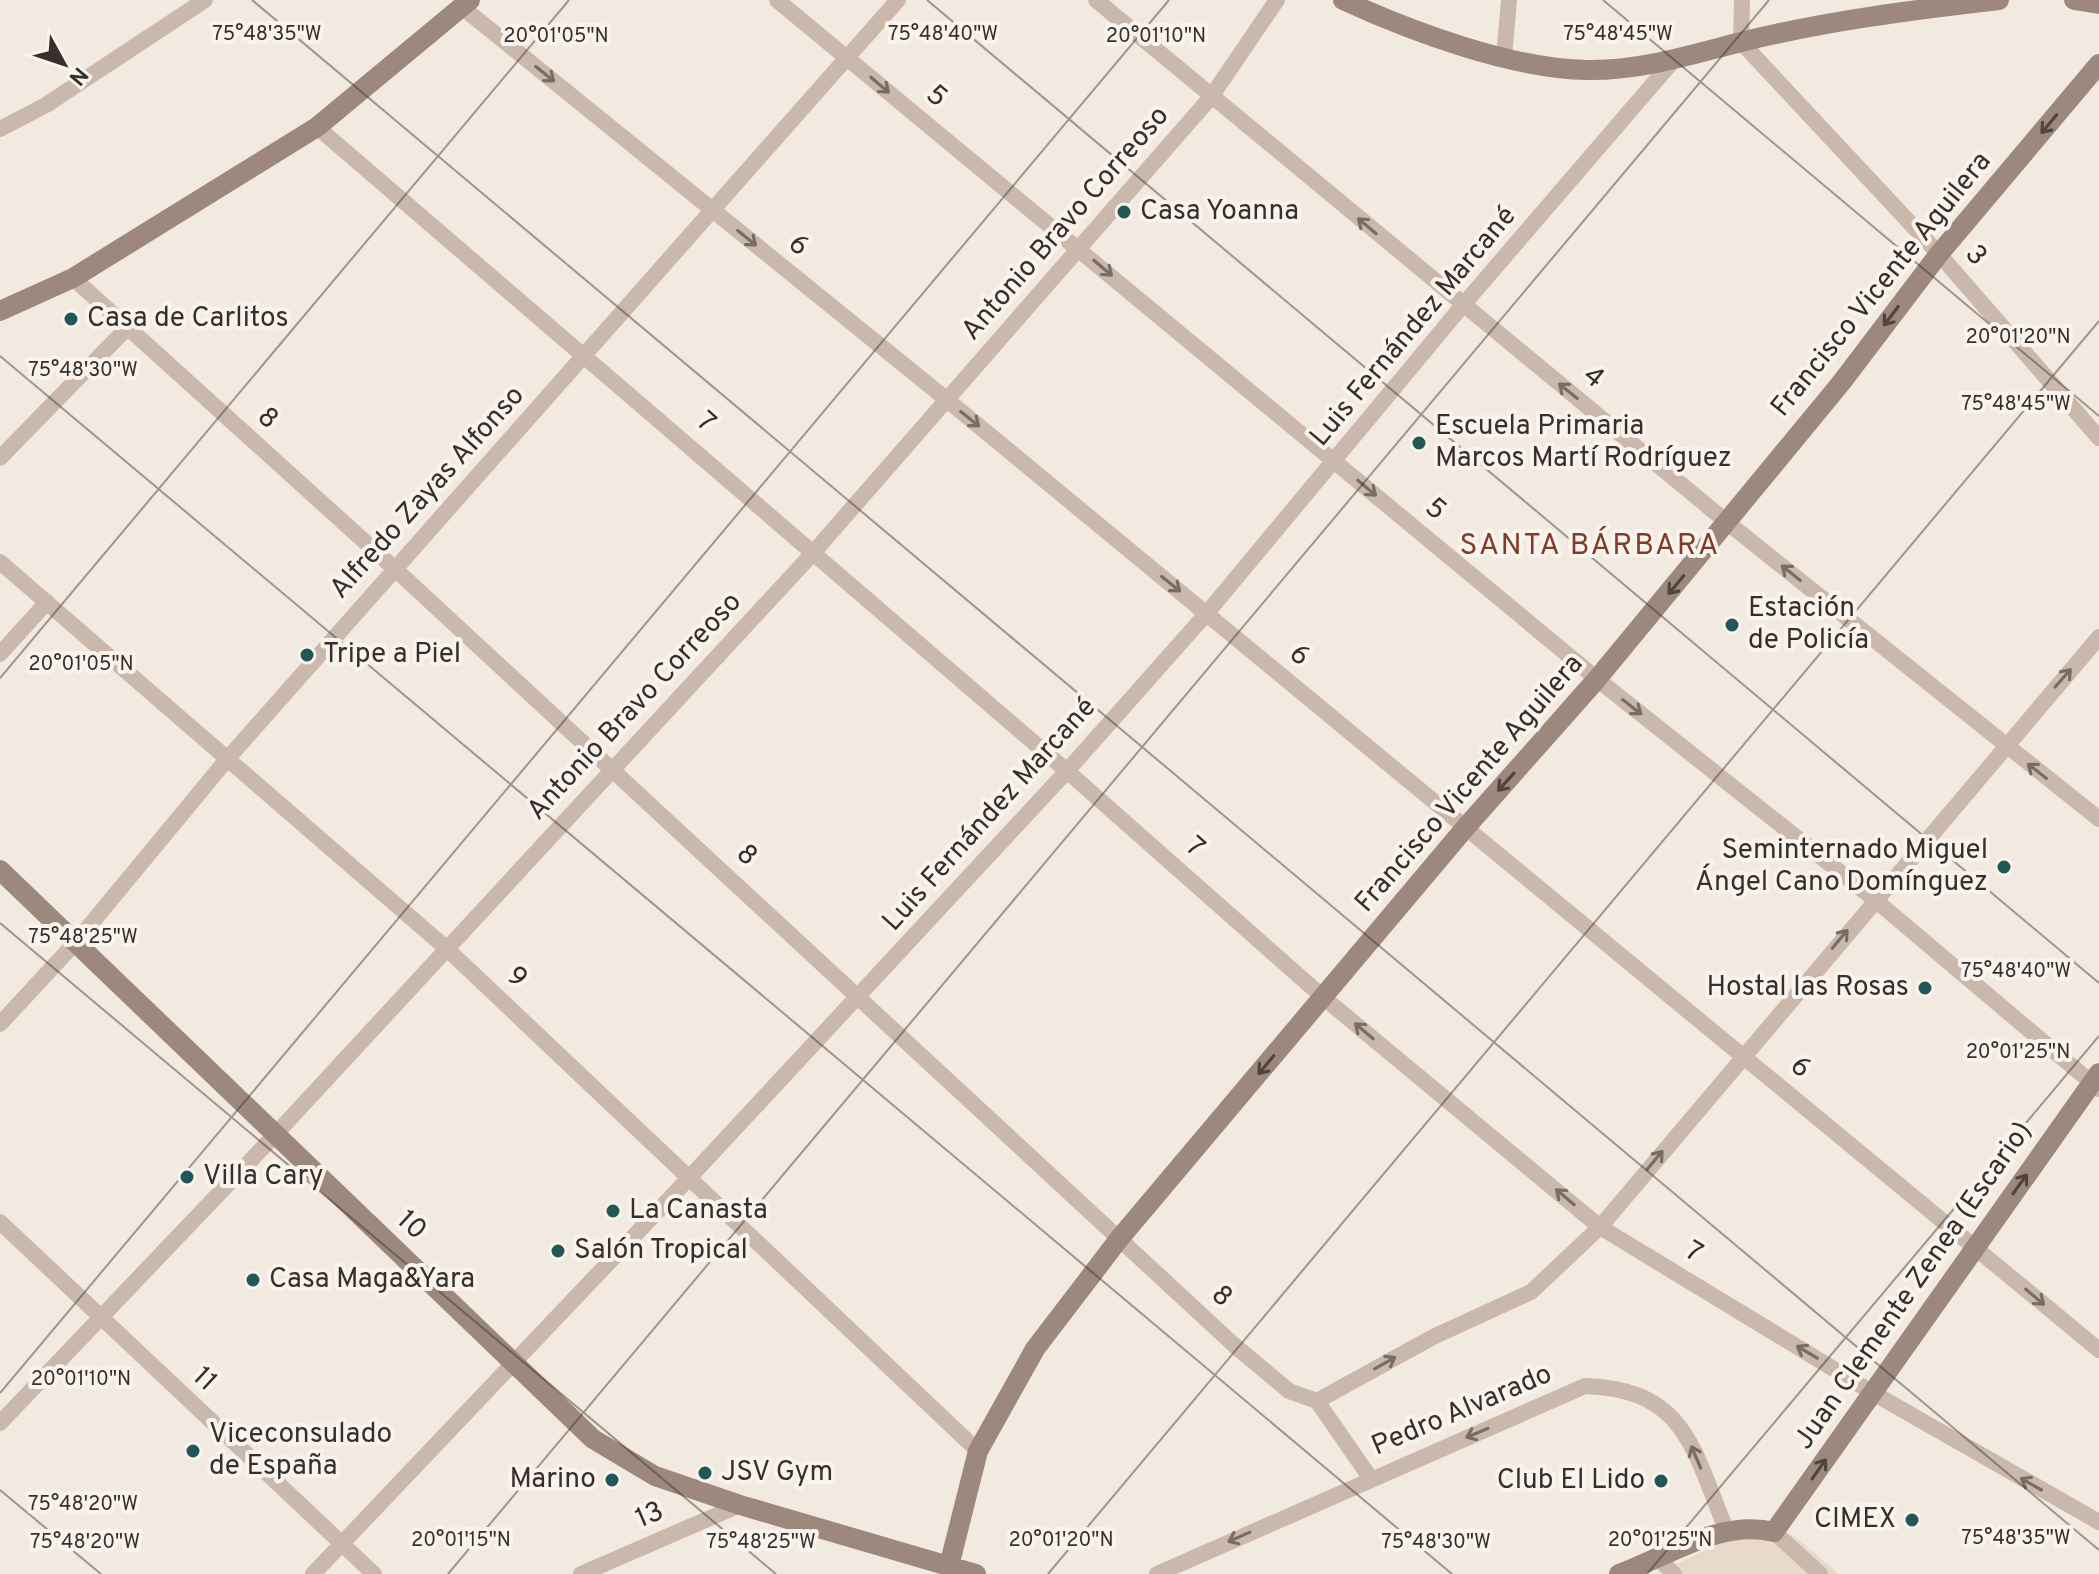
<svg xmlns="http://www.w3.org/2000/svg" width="2099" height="1574" font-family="Overpass,sans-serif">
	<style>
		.plaza { fill: #e9d9c8 }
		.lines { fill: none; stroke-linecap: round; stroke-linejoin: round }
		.street { stroke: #cab8ac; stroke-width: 16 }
		.secondary { stroke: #9d887e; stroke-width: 20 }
		.oneway { stroke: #7a6c65 }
		.oneway2 { stroke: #514440 }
		.ticks { fill: none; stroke: #382e2b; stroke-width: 2; stroke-opacity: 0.45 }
		.poi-dot { fill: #225758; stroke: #f9f3ed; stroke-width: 3 }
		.labels { text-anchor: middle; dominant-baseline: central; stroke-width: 8; stroke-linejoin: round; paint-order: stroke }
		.street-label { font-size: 28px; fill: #382e2b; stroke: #f9f3ed }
		.poi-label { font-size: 28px; fill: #382e2b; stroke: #f9f3ed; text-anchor: start }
		.neighbourhood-label { font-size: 30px; letter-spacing: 2px; fill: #833a28; stroke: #f9f3ed }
		.ticks-label { font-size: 20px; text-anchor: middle; fill: #382e2b; stroke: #f9f3ed; stroke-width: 8; stroke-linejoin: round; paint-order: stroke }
	</style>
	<rect width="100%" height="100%" fill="#f2e9e0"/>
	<path class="plaza" d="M1737,1535H1793L1839,1574H1674L1668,1568Z"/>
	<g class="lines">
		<path class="street" d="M777,0L1597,679L1874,899L2099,1089
			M1096,0L1728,523L2099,819
			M1742,0L1741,42L1939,254L2099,438
			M462,7L946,399L2099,1350
			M1504,57L1509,0
			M317,127L1067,771L1324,998L1600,1227L1873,1393L2099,1522
			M0,129L46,105L205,0
			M73,278L395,569L1234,1345L1289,1391L1317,1401L1371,1479
			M0,458L127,328
			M0,562L446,948L978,1451
			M0,654L47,602
			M0,1024L76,942L229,757L898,0
			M0,1222L374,1574
			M1317,1401L1433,1337L1531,1292L1600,1227L2099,637
			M0,1423L274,1136L813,553L1211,97L1277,0
			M1774,1532L1820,1574
			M1659,1559L1674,1574
			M313,1574L690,1177L1067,771L1207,613L1463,305L1672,62
			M581,1574L740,1505
			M1157,1574L1585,1386C1686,1389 1693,1450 1726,1529"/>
		<path class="secondary" d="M1343,0C1410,31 1512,69 1587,70C1640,71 1690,55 1741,42C1826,21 1912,10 1999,0
			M2074,0L2099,4
			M0,311L73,278L317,127L470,0
			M0,870L593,1439L655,1476L740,1505L976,1574
			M947,1574L978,1451L1035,1349L1119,1239L1466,827L1597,679L1841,383L1939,254L2099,64
			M1619,1574C1669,1556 1720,1519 1774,1532L2099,1073"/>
	</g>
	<defs><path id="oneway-shaft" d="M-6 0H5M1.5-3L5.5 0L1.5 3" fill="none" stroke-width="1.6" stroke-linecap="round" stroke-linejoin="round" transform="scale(2)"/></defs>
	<g class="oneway">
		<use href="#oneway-shaft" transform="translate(545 74) rotate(39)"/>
		<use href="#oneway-shaft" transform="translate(880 85) rotate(40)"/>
		<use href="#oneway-shaft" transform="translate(1367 226) rotate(-140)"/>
		<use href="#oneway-shaft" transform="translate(747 238) rotate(39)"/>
		<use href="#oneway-shaft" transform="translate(1103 268) rotate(40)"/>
		<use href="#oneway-shaft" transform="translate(1568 391) rotate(-141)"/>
		<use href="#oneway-shaft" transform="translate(970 419) rotate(39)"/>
		<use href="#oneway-shaft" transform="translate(1367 488) rotate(40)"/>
		<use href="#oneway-shaft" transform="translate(1791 573) rotate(-141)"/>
		<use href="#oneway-shaft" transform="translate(1171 584) rotate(39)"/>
		<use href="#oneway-shaft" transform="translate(2063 678) rotate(-49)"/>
		<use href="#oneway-shaft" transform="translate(1632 707) rotate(38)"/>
		<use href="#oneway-shaft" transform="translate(2037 771) rotate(-142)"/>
		<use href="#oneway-shaft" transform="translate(1840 939) rotate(-50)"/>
		<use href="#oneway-shaft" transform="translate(1364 1031) rotate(-140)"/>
		<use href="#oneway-shaft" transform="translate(1655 1160) rotate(-50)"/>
		<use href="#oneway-shaft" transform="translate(1565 1197) rotate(-140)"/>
		<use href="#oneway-shaft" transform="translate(2035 1297) rotate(40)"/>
		<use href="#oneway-shaft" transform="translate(1807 1352) rotate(-149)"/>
		<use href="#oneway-shaft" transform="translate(1385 1363) rotate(-29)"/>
		<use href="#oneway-shaft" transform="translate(1477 1433) rotate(157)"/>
		<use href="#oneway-shaft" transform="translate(1696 1457) rotate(-113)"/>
		<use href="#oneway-shaft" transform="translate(2031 1484) rotate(-150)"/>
		<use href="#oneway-shaft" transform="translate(1239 1537) rotate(156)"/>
	</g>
	<g class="oneway2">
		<use href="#oneway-shaft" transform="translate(2049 124) rotate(130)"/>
		<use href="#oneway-shaft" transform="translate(1891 316) rotate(127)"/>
		<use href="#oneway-shaft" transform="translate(1676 585) rotate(130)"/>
		<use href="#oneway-shaft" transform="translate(1506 782) rotate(132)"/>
		<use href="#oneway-shaft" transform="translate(1266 1065) rotate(130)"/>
		<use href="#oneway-shaft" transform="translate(2020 1184) rotate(-54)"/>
		<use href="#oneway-shaft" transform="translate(1819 1469) rotate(-55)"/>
	</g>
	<path class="ticks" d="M252,0L2099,1550M927,0L2099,983M1603,0L2099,416M0,356L1452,1574M0,678L569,0M0,923L776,1574M0,1393L1169,0M0,1490L101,1574M448,1574L1769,0M1048,1574L2099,321M1647,1574L2099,1036"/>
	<g class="poi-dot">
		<circle cx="1124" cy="212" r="8"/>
		<circle cx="71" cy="319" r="8"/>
		<circle cx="1419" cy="443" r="8"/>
		<circle cx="1732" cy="625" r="8"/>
		<circle cx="307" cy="655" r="8"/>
		<circle cx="2004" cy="867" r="8"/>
		<circle cx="1925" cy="988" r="8"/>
		<circle cx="187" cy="1177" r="8"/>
		<circle cx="613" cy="1211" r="8"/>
		<circle cx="558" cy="1251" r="8"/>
		<circle cx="253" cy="1280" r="8"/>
		<circle cx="193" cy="1451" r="8"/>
		<circle cx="705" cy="1473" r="8"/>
		<circle cx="612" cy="1480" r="8"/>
		<circle cx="1661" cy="1481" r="8"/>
		<circle cx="1912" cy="1520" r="8"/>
	</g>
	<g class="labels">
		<g class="street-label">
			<text transform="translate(936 97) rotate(40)">5</text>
			<text transform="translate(1066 224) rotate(-49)">Antonio Bravo Correoso</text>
			<text transform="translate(798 246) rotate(39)">6</text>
			<text transform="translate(1975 256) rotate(49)">3</text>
			<text transform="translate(1882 285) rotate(-51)">Francisco Vicente Aguilera</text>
			<text transform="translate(1414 327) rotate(-50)">Luis Fernández Marcané</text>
			<text transform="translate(1593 378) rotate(39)">4</text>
			<text transform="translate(267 419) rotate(42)">8</text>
			<text transform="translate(705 423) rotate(41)">7</text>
			<text transform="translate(428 493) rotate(-48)">Alfredo Zayas Alfonso</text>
			<text transform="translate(1435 510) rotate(40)">5</text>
			<text transform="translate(1299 656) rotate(39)">6</text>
			<text transform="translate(635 707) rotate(-47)">Antonio Bravo Correoso</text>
			<text transform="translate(1470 784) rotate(-49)">Francisco Vicente Aguilera</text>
			<text transform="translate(990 815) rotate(-48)">Luis Fernández Marcané</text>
			<text transform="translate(1194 848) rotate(41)">7</text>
			<text transform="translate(746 856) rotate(43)">8</text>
			<text transform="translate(516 978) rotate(43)">9</text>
			<text transform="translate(1800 1068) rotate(40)">6</text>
			<text transform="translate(411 1226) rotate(43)">10</text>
			<text transform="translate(1693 1253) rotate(31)">7</text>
			<text transform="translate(1914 1286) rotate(-55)">Juan Clemente Zenea (Escario)</text>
			<text transform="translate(1221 1297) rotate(43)">8</text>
			<text transform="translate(204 1380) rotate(43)">11</text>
			<text transform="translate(1462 1411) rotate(-23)">Pedro Alvarado</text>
			<text transform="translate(650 1516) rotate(-23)">13</text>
		</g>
		<g class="poi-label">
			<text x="1140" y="212">Casa Yoanna</text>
			<text x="87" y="319">Casa de Carlitos</text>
			<text x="1435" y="427">Escuela Primaria<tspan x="1435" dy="32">Marcos Martí Rodríguez</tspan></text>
			<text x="1748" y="609">Estación<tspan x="1748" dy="32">de Policía</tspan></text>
			<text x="323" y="655">Tripe a Piel</text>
			<text x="1988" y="851" text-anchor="end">Seminternado Miguel<tspan x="1988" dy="32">Ángel Cano Domínguez</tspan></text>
			<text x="1909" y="988" text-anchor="end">Hostal las Rosas</text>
			<text x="203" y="1177">Villa Cary</text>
			<text x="629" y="1211">La Canasta</text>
			<text x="574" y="1251">Salón Tropical</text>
			<text x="269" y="1280">Casa Maga&amp;Yara</text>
			<text x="209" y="1435">Viceconsulado<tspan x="209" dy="32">de España</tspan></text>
			<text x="721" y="1473">JSV Gym</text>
			<text x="596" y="1480" text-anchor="end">Marino</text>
			<text x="1645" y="1481" text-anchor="end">Club El Lido</text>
			<text x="1896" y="1520" text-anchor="end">CIMEX</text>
		</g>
		<g class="neighbourhood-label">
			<text x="1590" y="546">SANTA BÁRBARA</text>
		</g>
	</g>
	<g class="ticks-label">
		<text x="267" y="40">75°48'35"W</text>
		<text x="943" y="40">75°48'40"W</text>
		<text x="1618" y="40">75°48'45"W</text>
		<text x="556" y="42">20°01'05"N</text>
		<text x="1156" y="42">20°01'10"N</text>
		<text x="2018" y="343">20°01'20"N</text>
		<text x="83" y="376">75°48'30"W</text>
		<text x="2016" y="410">75°48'45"W</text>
		<text x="81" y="670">20°01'05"N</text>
		<text x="83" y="943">75°48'25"W</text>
		<text x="2016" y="977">75°48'40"W</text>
		<text x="2018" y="1058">20°01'25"N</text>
		<text x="81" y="1385">20°01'10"N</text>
		<text x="83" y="1510">75°48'20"W</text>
		<text x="2016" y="1544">75°48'35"W</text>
		<text x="461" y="1546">20°01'15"N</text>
		<text x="1061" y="1546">20°01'20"N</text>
		<text x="1660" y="1546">20°01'25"N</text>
		<text x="85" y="1548">75°48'20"W</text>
		<text x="761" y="1548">75°48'25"W</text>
		<text x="1436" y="1548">75°48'30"W</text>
	</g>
	<g transform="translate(64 64) rotate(130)" stroke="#f9f3ed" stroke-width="6" paint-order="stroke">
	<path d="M0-6L14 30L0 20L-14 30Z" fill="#382e2b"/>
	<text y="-12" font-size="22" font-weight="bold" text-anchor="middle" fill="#382e2b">N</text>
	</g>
</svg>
